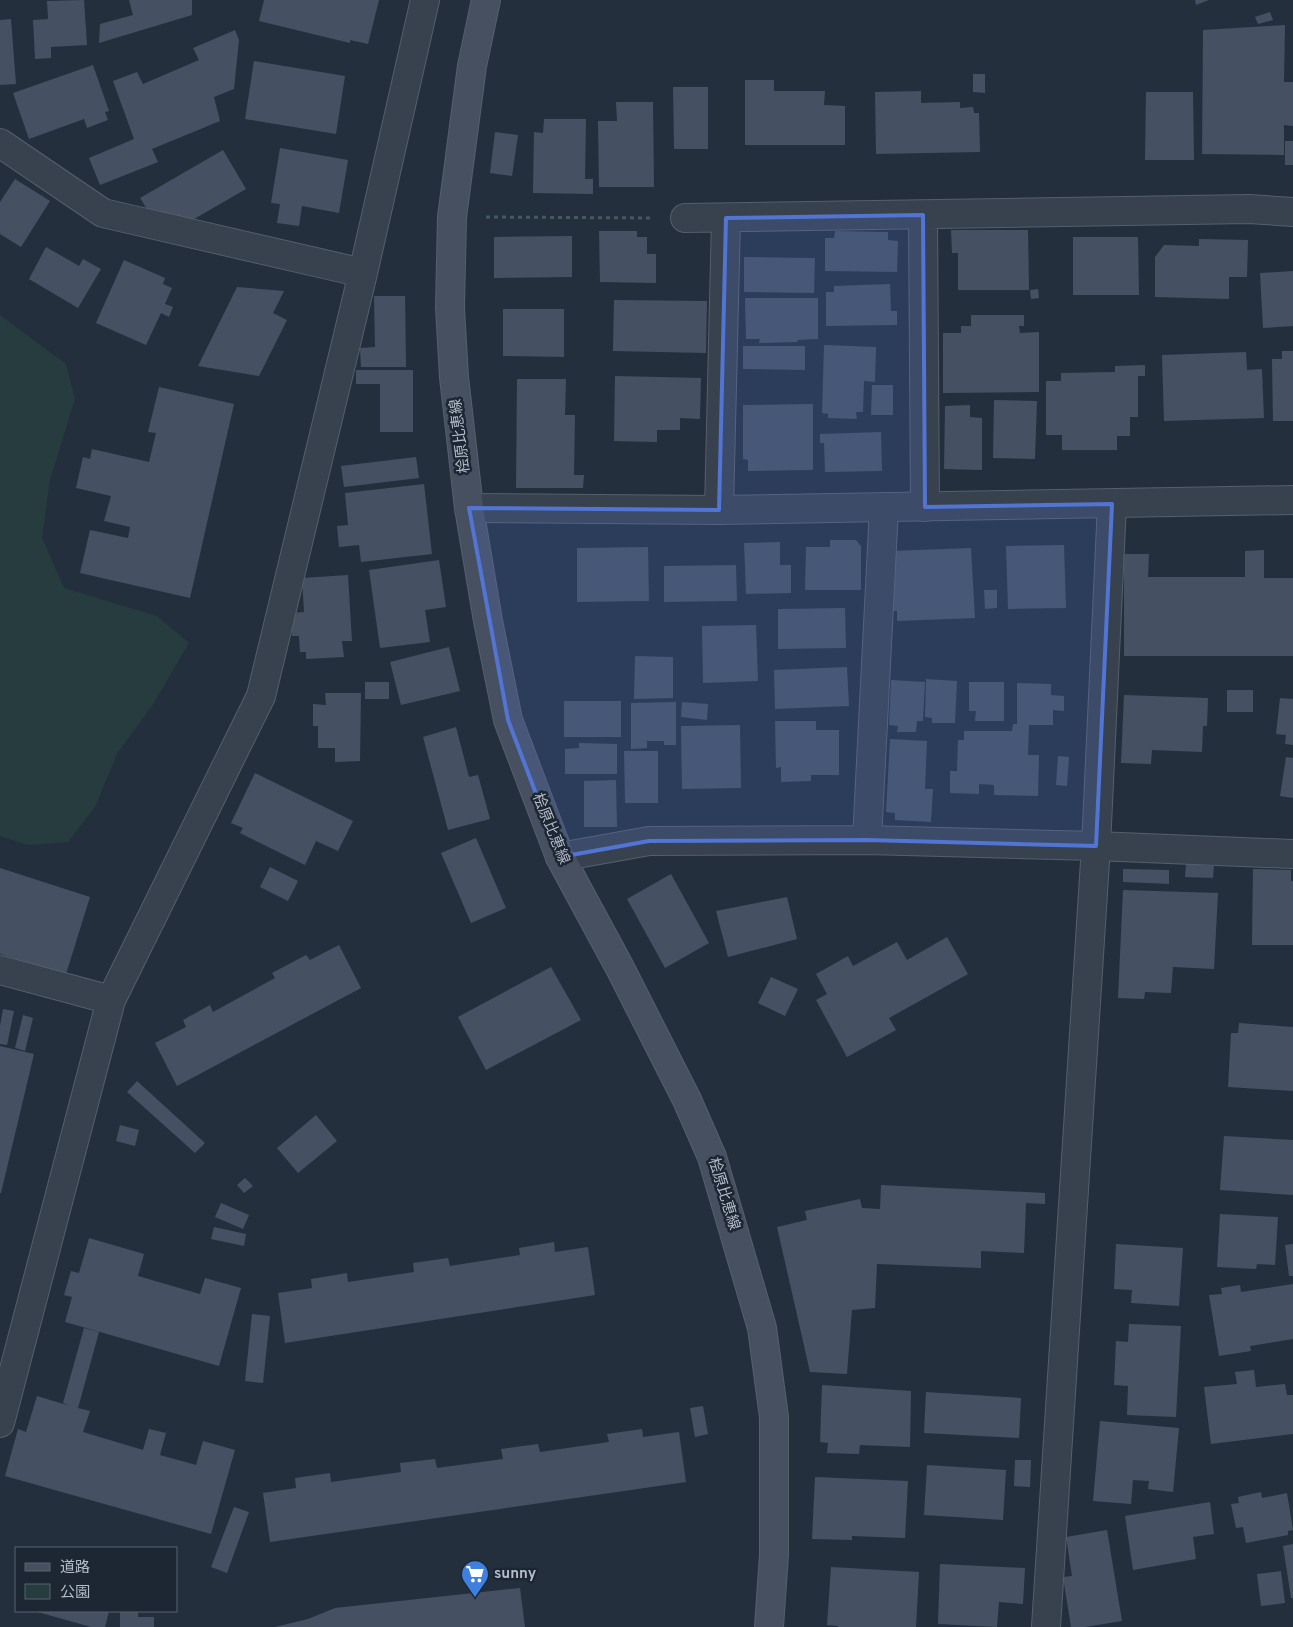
<svg xmlns="http://www.w3.org/2000/svg" width="1293" height="1627" font-family="Overpass,'Noto Sans JP',sans-serif">
	<style>
		.green { fill: #263c3f }
		.building { fill: #455162 }
		.lines { fill: none; stroke-linecap: round; stroke-linejoin: round }
		.minor-casing { stroke: #565f6c; stroke-width: 30 }
		.tertiary-casing { stroke: #565f6c; stroke-width: 30 }
		.secondary-casing { stroke: #565f6c; stroke-width: 30 }
		.path { stroke: #44595c; stroke-width: 3; stroke-dasharray: 4 4; stroke-linecap: butt }
		.minor { stroke: #38414e; stroke-width: 28 }
		.tertiary { stroke: #38414e; stroke-width: 28 }
		.secondary { stroke: #465061; stroke-width: 28 }
		.marked { fill: #5274d3; fill-opacity: 0.2; stroke: #5274d3; stroke-width: 4; stroke-linejoin: round }
		.labels { text-anchor: middle; dominant-baseline: central; stroke-width: 5; stroke-linejoin: round; paint-order: stroke }
		.street-label { font-size: 15px; fill: #b4bcc9; stroke: #1d2633 }
		.poi-label { font-size: 15px; font-weight: bold; fill: #b4bcc9; stroke: #1d2633; text-anchor: start }
	</style>
	<rect width="100%" height="100%" fill="#242f3e"/>
	<path class="green" d="M0,315L66,364L75,399L50,480L42,538L64,588L157,616L189,643L152,706L118,752L95,807L68,842L28,845L0,836Z"/>
	<path class="building" d="M84,0L87,45L51,47V58L35,59L33,20L48,19L47,1Z
		M129,0H192V15L99,43L100,24L133,15Z
		M264,0H379L368,44L350,40V43L259,21Z
		M1195,0H1209L1196,5Z
		M1270,12L1273,20L1258,24L1255,17Z
		M11,19L16,84L0,85V20Z
		M1285,25L1284,82H1293V126L1284,125V155L1202,154L1203,30Z
		M235,30L239,40L234,89L214,97L220,121L152,149L158,162L100,185L89,158L134,139L113,81L137,72L143,84L199,60L193,48Z
		M254,61L345,76L336,134L245,119Z
		M93,65L109,111L105,112L108,120L87,128L84,119L29,139L13,93Z
		M973,74H985V93L973,92Z
		M745,80H774V91H825L824,105L845,106V145H745Z
		M673,87H708V149H674Z
		M921,91V103L960,102V108L973,107L974,113H979L980,152L876,154L875,92Z
		M1146,92H1193L1194,160H1145Z
		M616,102H653L654,187H599L598,121H617Z
		M544,119H586L585,179H593V194L533,193L534,132L543,133Z
		M495,132L518,135L512,176L490,173Z
		M1285,141H1293V165H1285Z
		M280,148L348,160L339,213L302,206L299,226L277,223L280,204L271,203Z
		M223,150L246,189L182,226L152,217L140,198Z
		M15,179L50,201L21,247L0,234V202Z
		M951,230H1028L1029,290H958V253H952Z
		M599,231H637V237H647V254H656V283L600,282Z
		M835,231L888,232V240L898,241L897,272L825,271V238H834Z
		M572,236V277L494,278V237Z
		M1073,237H1138L1139,295H1073Z
		M1199,239L1248,240L1247,277H1229V299L1155,297V257L1164,245L1199,246Z
		M46,247L79,266L83,259L101,269L78,308L29,279Z
		M744,257L815,258L814,293L744,292Z
		M124,260L165,278L163,284L172,288L165,304L173,307L169,317L161,313L146,345L96,323Z
		M1293,271V326L1263,328L1260,273Z
		M890,284L891,311H897V325L826,326V292H834V286Z
		M237,287L284,291L273,313L287,320L259,376L198,366Z
		M1038,289L1039,298L1031,299L1030,290Z
		M374,296H405L406,367H361L360,348L375,347Z
		M745,298H818V339L797,340L798,342L759,343L760,339H746Z
		M614,300L707,301L706,353L613,351Z
		M503,309H564V357L503,356Z
		M971,315H1024V326H1019L1020,333L1039,332V392L943,393V333H961V326H971Z
		M824,345L876,347L875,382L864,381L863,412H856L857,419L828,418V414L822,413Z
		M743,346H805V370L743,369Z
		M1282,351H1293V421H1273L1272,359H1282Z
		M1246,352L1247,370L1262,369L1264,418L1164,421L1162,355Z
		M1145,365V376H1138V417H1130V436H1117V450H1062V435H1046V381H1061V373L1115,372V366Z
		M356,370H413V432H380V384H356Z
		M615,376L701,378L700,419L680,418V430H657V442L614,441Z
		M517,379H566L565,415H575L574,475H584L583,488H516Z
		M872,385H893V415H871Z
		M159,387L234,404L190,598L80,573L90,530L128,538L130,527L104,521L111,496L76,488L83,457L90,459L92,449L149,462L156,433L148,432Z
		M994,400L1037,401L1035,459L993,458Z
		M813,404V470L748,471V460L743,459V405Z
		M970,405V417L982,418V470L944,469L945,406Z
		M881,432L882,471L825,472L824,443H820V434Z
		M416,457L419,478L344,487L341,466Z
		M424,484L432,554L361,562L359,545L339,547L337,526L348,525L345,493Z
		M830,540H856L861,546V590H805L806,547H830Z
		M780,542V565H791V593L746,594L744,543Z
		M1064,545L1066,608L1008,609L1006,546Z
		M648,547L649,601L577,602V548Z
		M971,548L975,618L897,621V611H893L890,551Z
		M1264,550V578H1293V656H1124V554H1149L1148,577H1245V551Z
		M439,560L446,607L425,610L430,642L380,648L369,570Z
		M736,565L737,601L664,602V566Z
		M348,575L352,641H342L344,657L306,659V652H300L299,636H292L291,613L304,612L302,578Z
		M984,590H997V608L985,609Z
		M845,608L846,648L778,649V609Z
		M756,625L758,681L703,683L702,626Z
		M449,647L460,691L401,705L390,662Z
		M635,656L673,657V698L634,699Z
		M847,667L849,706L775,709L774,670Z
		M926,679L957,681L955,723H932V718L925,717Z
		M891,680L925,682L923,721H917L916,732H897L898,726L889,725Z
		M365,682H389V699H365Z
		M969,682H1004V721H975L976,711H969Z
		M1017,683L1051,684V695L1064,696V711L1053,710V725H1029L1028,755H1039L1038,796L994,795V785L979,784V794L950,793V771H957L958,740H964V731H1012L1013,724H1017Z
		M1227,690H1253V712H1227Z
		M325,693H361L360,761L335,762V748H318V726H313V704L326,705Z
		M1124,695L1208,698L1207,726H1203L1202,752L1152,750L1151,764L1121,763Z
		M1280,698L1293,699V745L1285,744L1286,735L1276,734Z
		M564,701H621V737H564Z
		M676,702V745H664V741H647V748L631,749V703Z
		M682,702L708,704L707,720L681,717Z
		M775,721H816V730H839V775H811V781L781,782V767L776,768Z
		M740,725L741,788L682,789L681,726Z
		M456,727L469,777L478,775L490,819L448,830L423,737Z
		M890,739L927,741L925,789H933L931,822L895,820V813L886,812Z
		M579,743L617,744V774H565V749L579,748Z
		M624,751H658V803H625Z
		M1058,756L1069,757L1067,786L1056,785Z
		M1286,757L1293,758V798L1280,796Z
		M255,773L353,821L338,851L316,841L305,865L240,833L243,828L231,823Z
		M616,780L617,827H584V781Z
		M476,838L506,908L471,923L441,853Z
		M1186,864L1214,866L1213,878L1185,877Z
		M270,867L298,881L288,901L260,887Z
		M0,868L90,897L66,974L0,954Z
		M1123,869L1169,870V884L1123,882Z
		M1253,869L1291,870V881H1293V945H1252Z
		M671,874L709,943L665,968L627,899Z
		M1123,890L1218,893L1214,969L1173,967L1171,993L1145,992L1144,999L1118,998Z
		M787,897L797,939L728,957L716,911Z
		M947,937L968,974L889,1018L896,1030L847,1057L816,1000L827,994L816,974L848,956L853,966L897,942L907,960Z
		M339,945L361,988L177,1086L155,1043L186,1027L183,1020L210,1005L213,1012L275,978L272,973L306,955L310,960Z
		M551,967L581,1020L486,1070L458,1017Z
		M771,977L798,989L785,1016L758,1003Z
		M3,1009L14,1011L7,1045L0,1044V1026Z
		M23,1015L33,1018L25,1051L15,1048Z
		M1239,1023L1293,1027V1091L1228,1087L1231,1033H1238Z
		M0,1046L34,1054L1,1193H0Z
		M137,1081L205,1143L195,1153L127,1092Z
		M316,1115L337,1141L298,1173L277,1148Z
		M120,1125L139,1130L135,1146L116,1141Z
		M1224,1136L1293,1140V1195L1220,1190Z
		M245,1178L253,1186L244,1193L237,1185Z
		M881,1185L1045,1193V1204L1026,1203L1024,1253L981,1251V1268L877,1264L875,1308L852,1310L847,1374L810,1372L777,1227L807,1220L805,1211L860,1199L862,1208L880,1209Z
		M221,1203L249,1215L243,1229L215,1217Z
		M1220,1214L1278,1217L1275,1265L1257,1264L1256,1269L1217,1267Z
		M214,1227L246,1234L244,1246L211,1239Z
		M89,1238L144,1254L138,1276L200,1294L205,1278L241,1288L219,1366L65,1322L72,1297L64,1295L71,1271L79,1273Z
		M554,1242L555,1252L588,1247L595,1295L285,1343L278,1293L312,1288L311,1279L347,1273L348,1282L414,1272L413,1263L448,1258L450,1266L520,1255L519,1248Z
		M1116,1244L1183,1248L1179,1306L1131,1303L1132,1290L1114,1289Z
		M1293,1244V1276H1289L1285,1245Z
		M1293,1284V1339L1250,1346L1251,1351L1219,1356L1209,1295L1222,1294L1221,1288L1240,1285L1241,1292Z
		M252,1314L270,1316L263,1383L245,1381Z
		M1129,1324L1181,1326L1176,1417L1127,1415L1128,1386L1114,1385L1116,1341L1128,1342Z
		M84,1328L99,1332L78,1408L90,1411L83,1432L143,1450L149,1429L166,1433L160,1455L196,1465L203,1441L235,1450L211,1534L5,1476L18,1429L26,1432L37,1396L70,1406L63,1403Z
		M1254,1370L1256,1387L1285,1384L1287,1395H1293V1434L1211,1444L1204,1387L1237,1384L1235,1372Z
		M822,1385L911,1391L910,1447L860,1445L859,1454L827,1453L828,1443L820,1442Z
		M926,1392L1021,1398L1019,1438L924,1433Z
		M703,1406L708,1434L695,1437L690,1408Z
		M1100,1421L1179,1428L1173,1492L1148,1489L1149,1481L1133,1480L1131,1504L1093,1501Z
		M642,1429L643,1437L679,1432L686,1482L270,1542L263,1493L296,1488L295,1478L330,1473L331,1482L401,1472L400,1463L435,1459L437,1468L503,1459L501,1449L538,1444L540,1452L609,1442L607,1434Z
		M1015,1460H1031L1030,1487L1014,1486Z
		M927,1465L1006,1470L1003,1520L924,1515Z
		M815,1477L908,1481L905,1538L852,1536V1540L812,1539Z
		M1261,1492L1262,1498L1287,1493L1293,1530L1288,1531V1535L1246,1543L1243,1527L1236,1528L1231,1504L1239,1503L1238,1497Z
		M1210,1502L1214,1534L1193,1537L1196,1559L1133,1570L1125,1516Z
		M234,1507L249,1512L227,1573L211,1567Z
		M1107,1530L1122,1621L1085,1627H1071L1063,1577L1072,1576L1066,1537Z
		M1293,1544V1598H1291L1283,1546Z
		M940,1564L1025,1568L1023,1604L999,1602L997,1627L938,1624Z
		M831,1567L919,1572L916,1627H838V1626L827,1625Z
		M1281,1571L1285,1603L1261,1606L1257,1574Z
		M520,1588L525,1627H275L308,1619L335,1608Z
		M34,1611H109L105,1627H91Z
		M120,1611H138V1617H154V1627H120Z"/>
	<g class="lines">
		<g class="minor-casing">
			<path id="minor" d="M0,143L103,213L363,273
				M923,215L925,507
				M685,218L1249,209L1293,212
				M719,510L726,218
				M867,840L884,508
				M560,857L649,841L867,840L1096,846L1293,854
				M0,970L111,1000
				M0,1423L111,1000L261,696L363,273L425,0
				M1046,1627L1096,846L1112,504"/>
		</g>
		<g class="tertiary-casing">
			<path id="tertiary" d="M469,508L719,510L1293,500"/>
		</g>
		<g class="secondary-casing">
			<path id="secondary" d="M486,0L472,66L452,217L450,308L454,377L469,508L488,621L508,720L560,857L620,968L687,1100L712,1157L762,1328L774,1417V1555L769,1627"/>
		</g>
		<path class="path" d="M486,217L652,218"/>
		<use href="#minor" class="minor"/>
		<use href="#tertiary" class="tertiary"/>
		<use href="#secondary" class="secondary"/>
	</g>
	<path class="marked" d="M923,215L925,507L1112,504L1096,846L867,840L649,841L560,857L508,720L469,508L719,510L726,218Z"/>
	<defs>
		<g id="supermarket-pin" transform="scale(1.4375)"><path d="M0 17L-7.5 6A9.5 9.5 0 1 1 7.5 6Z" fill="#3f7fe0" stroke="#1d2633"/><path d="M-6-5.5h2.5l.6 2H6L4.5 2H-2.5L-4.4-4H-6ZM-1.5 3.2a1.3 1.3 0 1 0 .1 0ZM3 3.2a1.3 1.3 0 1 0 .1 0Z" fill="#fff"/></g>
	</defs>
	<g fill-rule="evenodd">
		<use href="#supermarket-pin" x="475" y="1574"/>
	</g>
	<g class="labels">
		<g class="street-label">
			<text transform="translate(461 436) rotate(-97)">桧原比恵線</text>
			<text transform="translate(550 829) rotate(68)">桧原比恵線</text>
			<text transform="translate(723 1194) rotate(73)">桧原比恵線</text>
		</g>
		<g class="poi-label">
			<text x="494" y="1574">sunny</text>
		</g>
	</g>
	<rect x="15" y="1547" width="162" height="65" fill="#1d2633" stroke="#59626f"/>
	<rect x="25" y="1563" width="25" height="8" fill="#465061" stroke="#59626f"/>
	<text x="60" y="1572" font-size="15" fill="#b4bcc9">道路</text>
	<rect x="25" y="1584" width="25" height="15" fill="#263c3f" stroke="#59626f"/>
	<text x="60" y="1597" font-size="15" fill="#b4bcc9">公園</text>
</svg>
